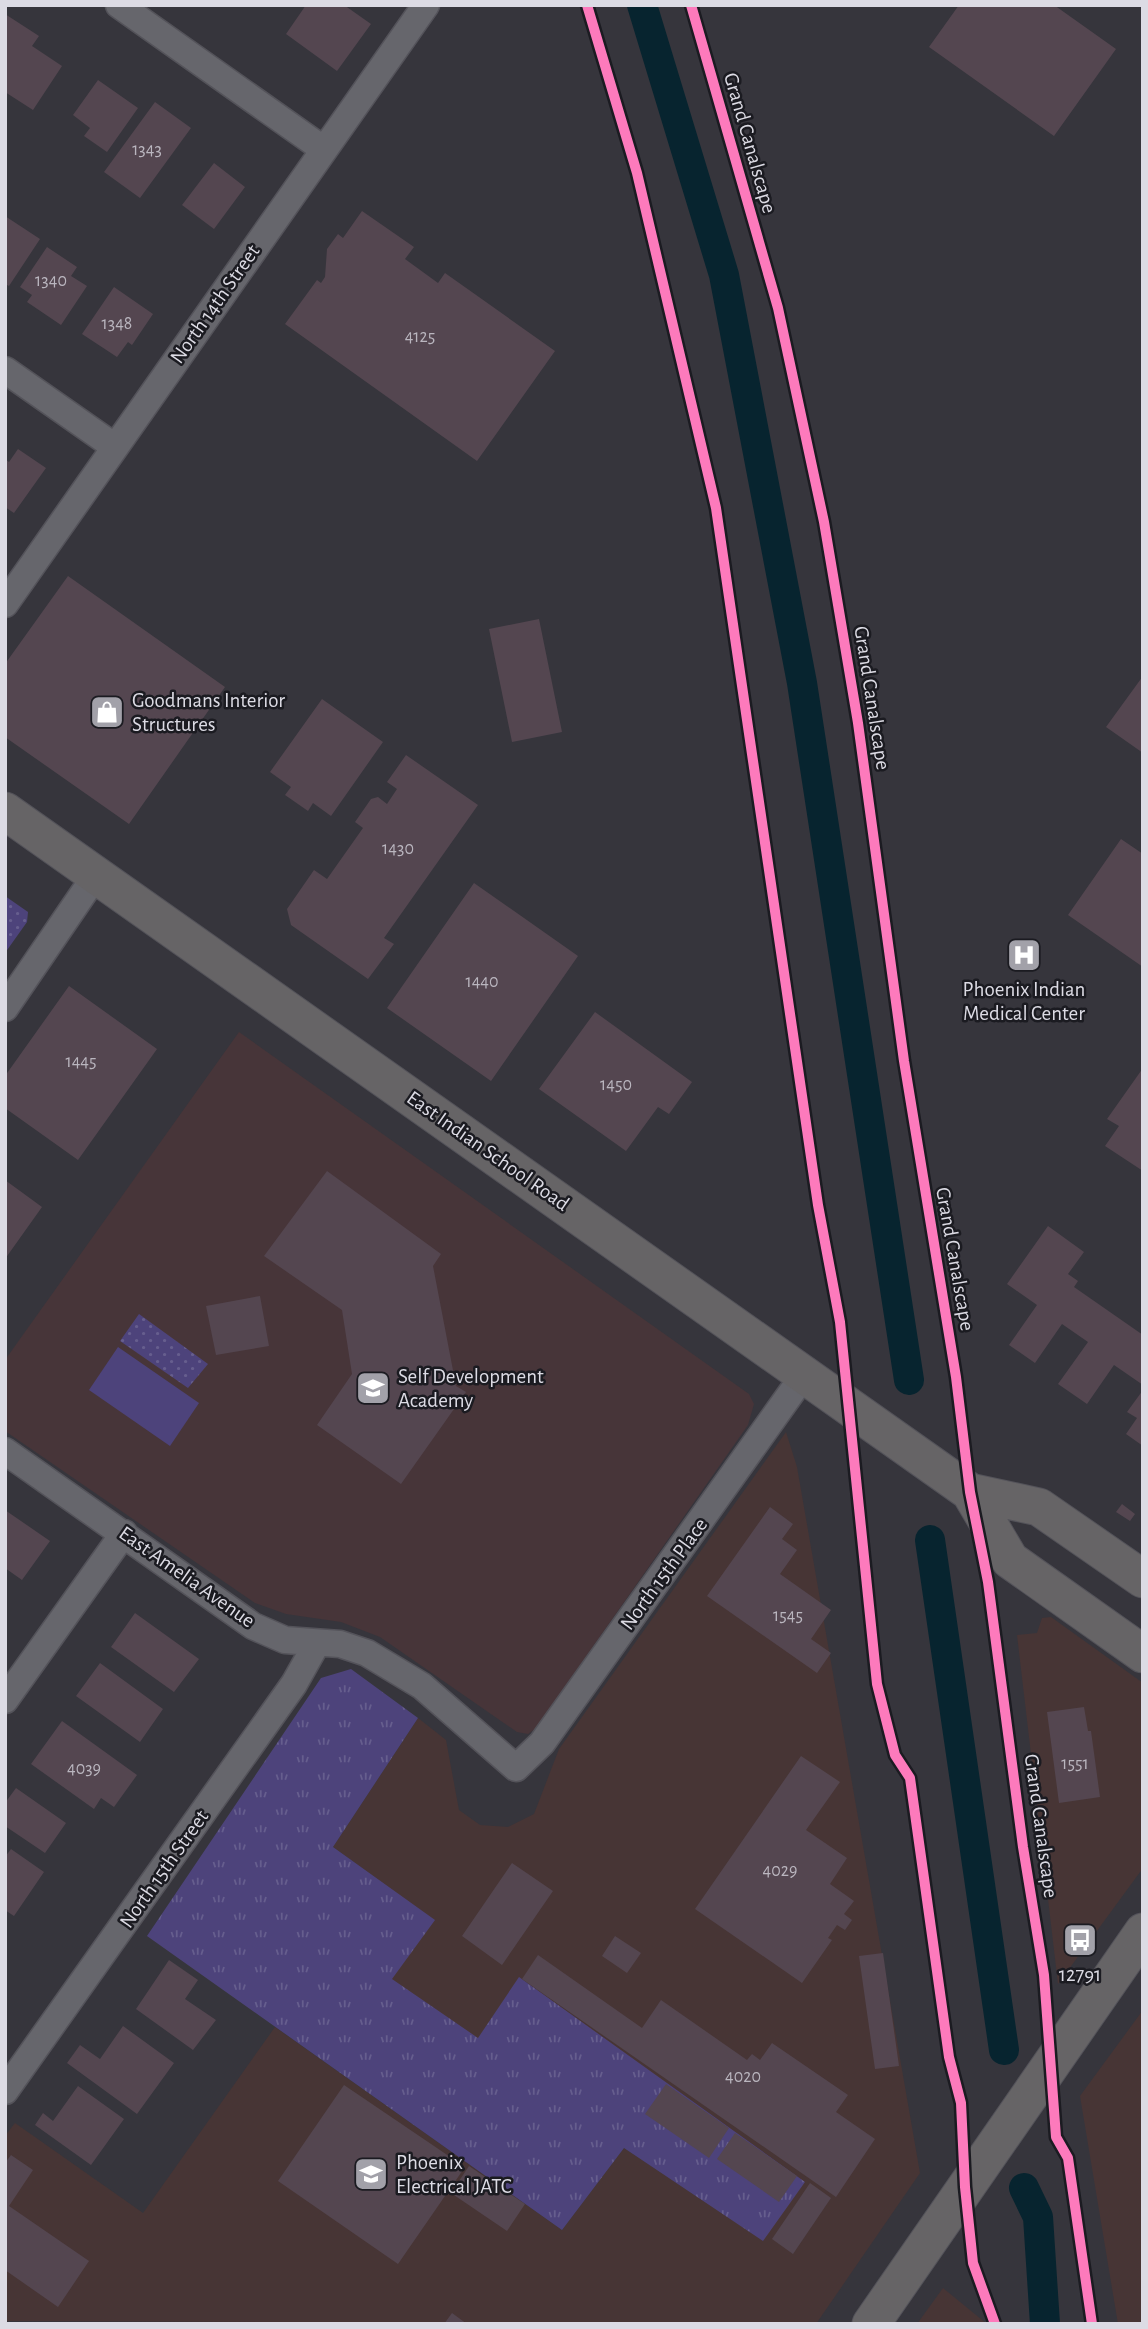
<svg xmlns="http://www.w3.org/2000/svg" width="1148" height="2329" font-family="'Alegreya Sans',sans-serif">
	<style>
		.commercial { fill: #473535 }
		.education { fill: #473539 }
		.grass { fill: url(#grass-tufts) }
		.park { fill: url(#park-dots) }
		.garden { fill: #4d437b }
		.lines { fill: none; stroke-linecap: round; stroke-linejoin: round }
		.canal { stroke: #07242f; stroke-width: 30 }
		.building { fill: #544650 }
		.minor-casing { stroke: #54535a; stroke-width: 29 }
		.secondary-casing { stroke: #54535a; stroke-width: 39 }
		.minor { stroke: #66666c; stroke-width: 26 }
		.secondary { stroke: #666466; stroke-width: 37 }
		.cycleway-casing { stroke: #1b1b21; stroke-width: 15 }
		.cycleway { stroke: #fd7abc; stroke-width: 10 }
		.labels { text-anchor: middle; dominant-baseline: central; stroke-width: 5; stroke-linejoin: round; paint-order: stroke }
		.number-label { font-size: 18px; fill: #bab6bf }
		.street-label { font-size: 21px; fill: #dcdbe4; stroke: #1b1b21 }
		.poi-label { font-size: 21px; fill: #dcdbe4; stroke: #1b1b21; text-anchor: start }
	</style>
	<defs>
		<pattern id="grass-tufts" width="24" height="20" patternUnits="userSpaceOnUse" patternTransform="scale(1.75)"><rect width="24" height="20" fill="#4d437b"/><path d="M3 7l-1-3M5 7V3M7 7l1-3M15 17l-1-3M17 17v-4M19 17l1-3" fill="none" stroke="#665e8e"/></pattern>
		<pattern id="park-dots" width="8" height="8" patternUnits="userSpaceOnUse" patternTransform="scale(1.75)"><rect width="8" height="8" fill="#4d437b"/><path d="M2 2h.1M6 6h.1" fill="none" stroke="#665e8e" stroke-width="1.8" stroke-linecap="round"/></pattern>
	</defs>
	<rect width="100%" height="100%" fill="#36353c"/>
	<path class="commercial" d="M786,1432L797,1467L920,2173L816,2324L5,2321V2136L15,2123L143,2213L275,2027L562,2230L624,2148L764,2241L519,1978L478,2039L391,1979L434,1920L333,1847L418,1718L446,1740L459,1810L480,1825L508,1827L534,1814L559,1749Z
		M1051,1617L1143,1683V1868L1058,1984L1017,1635L1037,1633L1042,1618Z
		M1143,2010V2324H1118L1080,2096Z
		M943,2288L987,2324H917Z"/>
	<path class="education" d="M239,1032L749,1394L754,1404L748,1425L536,1728L528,1734L517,1732L380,1637L341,1622L286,1614L255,1603L5,1431V1360Z"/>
	<path class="grass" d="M351,1669L418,1718L333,1847L435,1920L392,1979L478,2038L519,1977L805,2182L763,2241L624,2148L562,2230L147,1936L321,1678Z"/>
	<path class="park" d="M5,896L28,912L27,922L5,953Z
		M139,1314L208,1364L188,1388L120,1341Z"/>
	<path class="garden" d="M118,1347L199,1403L170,1446L89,1390Z"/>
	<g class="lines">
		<path class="canal" d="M642,5L724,275L802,683L909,1380
			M930,1540L1004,2050
			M1024,2188L1038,2217L1045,2324"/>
	</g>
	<path class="building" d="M306,5H344L371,24L337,71L286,34Z
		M959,5H1054L1116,49L1054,136L929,47Z
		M5,14L39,36L32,46L62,66L33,110L5,92Z
		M98,80L138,108L107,152L84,136L90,128L73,115Z
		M155,102L191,128L140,198L104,172Z
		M214,163L245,187L214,229L182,205Z
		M362,211L414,247L405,259L438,283L445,273L555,351L477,461L285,324L317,280L321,283L325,277L327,249L338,234L343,238Z
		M5,216L40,239L9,286L5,284Z
		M47,247L77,267L71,276L87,286L61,325L27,302L32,295L20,287Z
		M114,287L153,314L132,345L128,342L117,357L82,334Z
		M18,449L46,468L14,513L5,507V459L9,462Z
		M68,576L225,687L129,824L5,737V664Z
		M539,619L562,732L512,742L489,629Z
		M1143,676V753L1106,727Z
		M322,699L383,742L331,816L313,803L308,811L285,795L291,787L270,772Z
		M406,755L478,805L384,938L394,944L368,979L291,925L287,909L314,870L327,879L363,828L355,822L371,799L378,797L387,804L397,789L387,782Z
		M1121,839L1143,854V967L1068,915Z
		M474,883L578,956L491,1081L387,1008Z
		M69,986L157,1049L78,1160L5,1108V1076Z
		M595,1012L692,1082L669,1114L658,1107L626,1151L539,1089Z
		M1143,1068V1171L1105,1146L1119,1126L1107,1119Z
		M327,1171L441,1254L433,1266L456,1386L466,1392L401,1484L317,1425L352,1374L342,1310L264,1256Z
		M5,1180L42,1207L5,1259Z
		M1048,1226L1084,1252L1068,1274L1078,1281L1074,1287L1143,1335V1385L1114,1365L1087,1404L1058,1384L1088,1342L1062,1324L1035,1363L1009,1345L1037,1305L1007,1284Z
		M260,1296L269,1346L216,1355L206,1306Z
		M1143,1390V1446L1126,1434L1137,1418L1127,1412Z
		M1122,1504L1135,1514L1130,1521L1116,1512Z
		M770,1507L793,1524L782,1539L797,1550L780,1574L831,1610L811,1639L831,1653L817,1673L707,1596Z
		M5,1510L50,1541L22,1580L5,1568Z
		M135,1613L199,1659L174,1692L111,1647Z
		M100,1663L163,1709L140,1742L76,1696Z
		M1084,1707L1088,1731H1091L1100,1797L1059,1803L1047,1712Z
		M62,1721L137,1775L114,1807L101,1798L94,1809L31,1764Z
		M801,1756L840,1782L806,1830L847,1858L830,1884L854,1901L844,1914L852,1920L845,1930L837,1925L828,1938L832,1940L802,1983L695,1909Z
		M16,1788L66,1823L45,1853L5,1826V1803Z
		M11,1849L44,1872L14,1916L5,1910V1857Z
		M512,1863L553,1891L502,1965L462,1936Z
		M615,1936L641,1953L627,1973L602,1956Z
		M883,1953L899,2066L875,2069L859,1956Z
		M538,1955L642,2028L661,2000L747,2060L752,2054L760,2060L772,2043L848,2095L836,2112L875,2139L836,2197L522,1979Z
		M169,1960L198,1980L185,1999L216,2020L193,2050L136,2009Z
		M123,2026L174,2063L137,2114L67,2063L80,2045L100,2059Z
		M666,2084L729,2128L709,2158L645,2114Z
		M344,2085L465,2167L398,2264L278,2181Z
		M78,2086L124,2119L91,2165L35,2125L43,2113L53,2121Z
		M735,2133L797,2176L779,2202L717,2159Z
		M11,2155L33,2170L9,2206L89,2261L58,2307L5,2270V2163Z
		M469,2166L525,2204L507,2231L451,2193Z
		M810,2183L831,2198L793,2254L772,2239Z
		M452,2313L467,2324H444Z"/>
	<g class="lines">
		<g class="minor-casing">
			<path id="minor" d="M119,5L323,149
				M5,370L115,447
				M5,604L426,5
				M5,1008L96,875
				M5,1451L253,1626L285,1640L340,1644L367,1653L422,1686L516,1768L542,1743L804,1375
				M5,1700L124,1533
				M5,2091L294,1684L317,1643"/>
		</g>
		<g class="secondary-casing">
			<path id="secondary" d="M5,811L970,1492L1039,1507L1143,1579
				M970,1492L1010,1560L1143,1654
				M871,2324L1143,1932"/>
		</g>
		<use href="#minor" class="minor"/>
		<use href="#secondary" class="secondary"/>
		<g class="cycleway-casing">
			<path id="cycleway" d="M587,5L637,173L716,508L818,1205L840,1322L877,1684L895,1755L910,1778L949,2057L961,2103L965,2187L973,2263L995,2324
				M691,5L778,308L824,522L858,723L904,1061L956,1377L970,1492L988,1582L1023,1847L1044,1975L1056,2137L1068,2158L1092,2324"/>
		</g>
		<use href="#cycleway" class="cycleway"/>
	</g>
	<defs>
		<g id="shop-square" transform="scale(1.75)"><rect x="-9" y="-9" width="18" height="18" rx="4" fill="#a2a1a9" stroke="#1b1b21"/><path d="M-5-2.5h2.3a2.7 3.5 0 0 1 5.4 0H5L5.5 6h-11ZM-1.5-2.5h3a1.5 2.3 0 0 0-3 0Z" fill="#fff"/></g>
		<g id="hospital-square" transform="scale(1.75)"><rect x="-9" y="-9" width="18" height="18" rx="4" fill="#a2a1a9" stroke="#1b1b21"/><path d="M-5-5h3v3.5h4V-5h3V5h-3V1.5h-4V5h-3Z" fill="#fff"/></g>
		<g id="school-square" transform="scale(1.75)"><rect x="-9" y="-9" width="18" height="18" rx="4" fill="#a2a1a9" stroke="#1b1b21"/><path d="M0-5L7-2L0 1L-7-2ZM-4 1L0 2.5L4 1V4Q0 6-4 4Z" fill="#fff"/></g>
		<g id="bus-square" transform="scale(1.75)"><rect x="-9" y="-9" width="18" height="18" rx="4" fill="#a2a1a9" stroke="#1b1b21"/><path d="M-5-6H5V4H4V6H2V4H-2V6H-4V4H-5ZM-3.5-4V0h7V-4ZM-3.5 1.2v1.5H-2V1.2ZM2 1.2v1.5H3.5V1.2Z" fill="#fff"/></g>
		<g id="university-square" transform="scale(1.75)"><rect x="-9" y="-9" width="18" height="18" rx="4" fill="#a2a1a9" stroke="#1b1b21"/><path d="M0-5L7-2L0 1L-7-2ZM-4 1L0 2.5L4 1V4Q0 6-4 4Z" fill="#fff"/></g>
	</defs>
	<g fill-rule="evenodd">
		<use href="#shop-square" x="107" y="712"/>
		<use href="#hospital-square" x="1024" y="955"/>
		<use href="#school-square" x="373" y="1388"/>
		<use href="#bus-square" x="1080" y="1940"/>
		<use href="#university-square" x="371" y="2174"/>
	</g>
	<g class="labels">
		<g class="number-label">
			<text x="147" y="150">1343</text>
			<text x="51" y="281">1340</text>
			<text x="117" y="324">1348</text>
			<text x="420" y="337">4125</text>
			<text x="398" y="849">1430</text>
			<text x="482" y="982">1440</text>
			<text x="81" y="1062">1445</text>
			<text x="616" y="1085">1450</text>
			<text x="788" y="1616">1545</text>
			<text x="1075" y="1764">1551</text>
			<text x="84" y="1769">4039</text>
			<text x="780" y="1871">4029</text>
			<text x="743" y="2077">4020</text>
		</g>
		<g class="street-label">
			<text transform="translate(750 143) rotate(74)">Grand Canalscape</text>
			<text transform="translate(215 304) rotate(-55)">North 14th Street</text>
			<text transform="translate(872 698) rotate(81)">Grand Canalscape</text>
			<text transform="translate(488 1151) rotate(35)">East Indian School Road</text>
			<text transform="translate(955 1259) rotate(80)">Grand Canalscape</text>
			<text transform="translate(664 1574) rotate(-54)">North 15th Place</text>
			<text transform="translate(187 1577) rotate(35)">East Amelia Avenue</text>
			<text transform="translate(1041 1826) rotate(82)">Grand Canalscape</text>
			<text transform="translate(164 1869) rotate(-55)">North 15th Street</text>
		</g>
		<g class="poi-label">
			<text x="132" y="700">Goodmans Interior<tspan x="132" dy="24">Structures</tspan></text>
			<text x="1024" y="989" text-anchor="middle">Phoenix Indian<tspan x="1024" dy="24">Medical Center</tspan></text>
			<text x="398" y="1376">Self Development<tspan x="398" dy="24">Academy</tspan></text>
			<text x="1080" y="1974" text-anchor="middle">12791</text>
			<text x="396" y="2162">Phoenix<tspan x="396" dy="24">Electrical JATC</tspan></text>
		</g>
	</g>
	<rect width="1148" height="2329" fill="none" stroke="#dcdbe4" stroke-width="14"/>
</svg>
